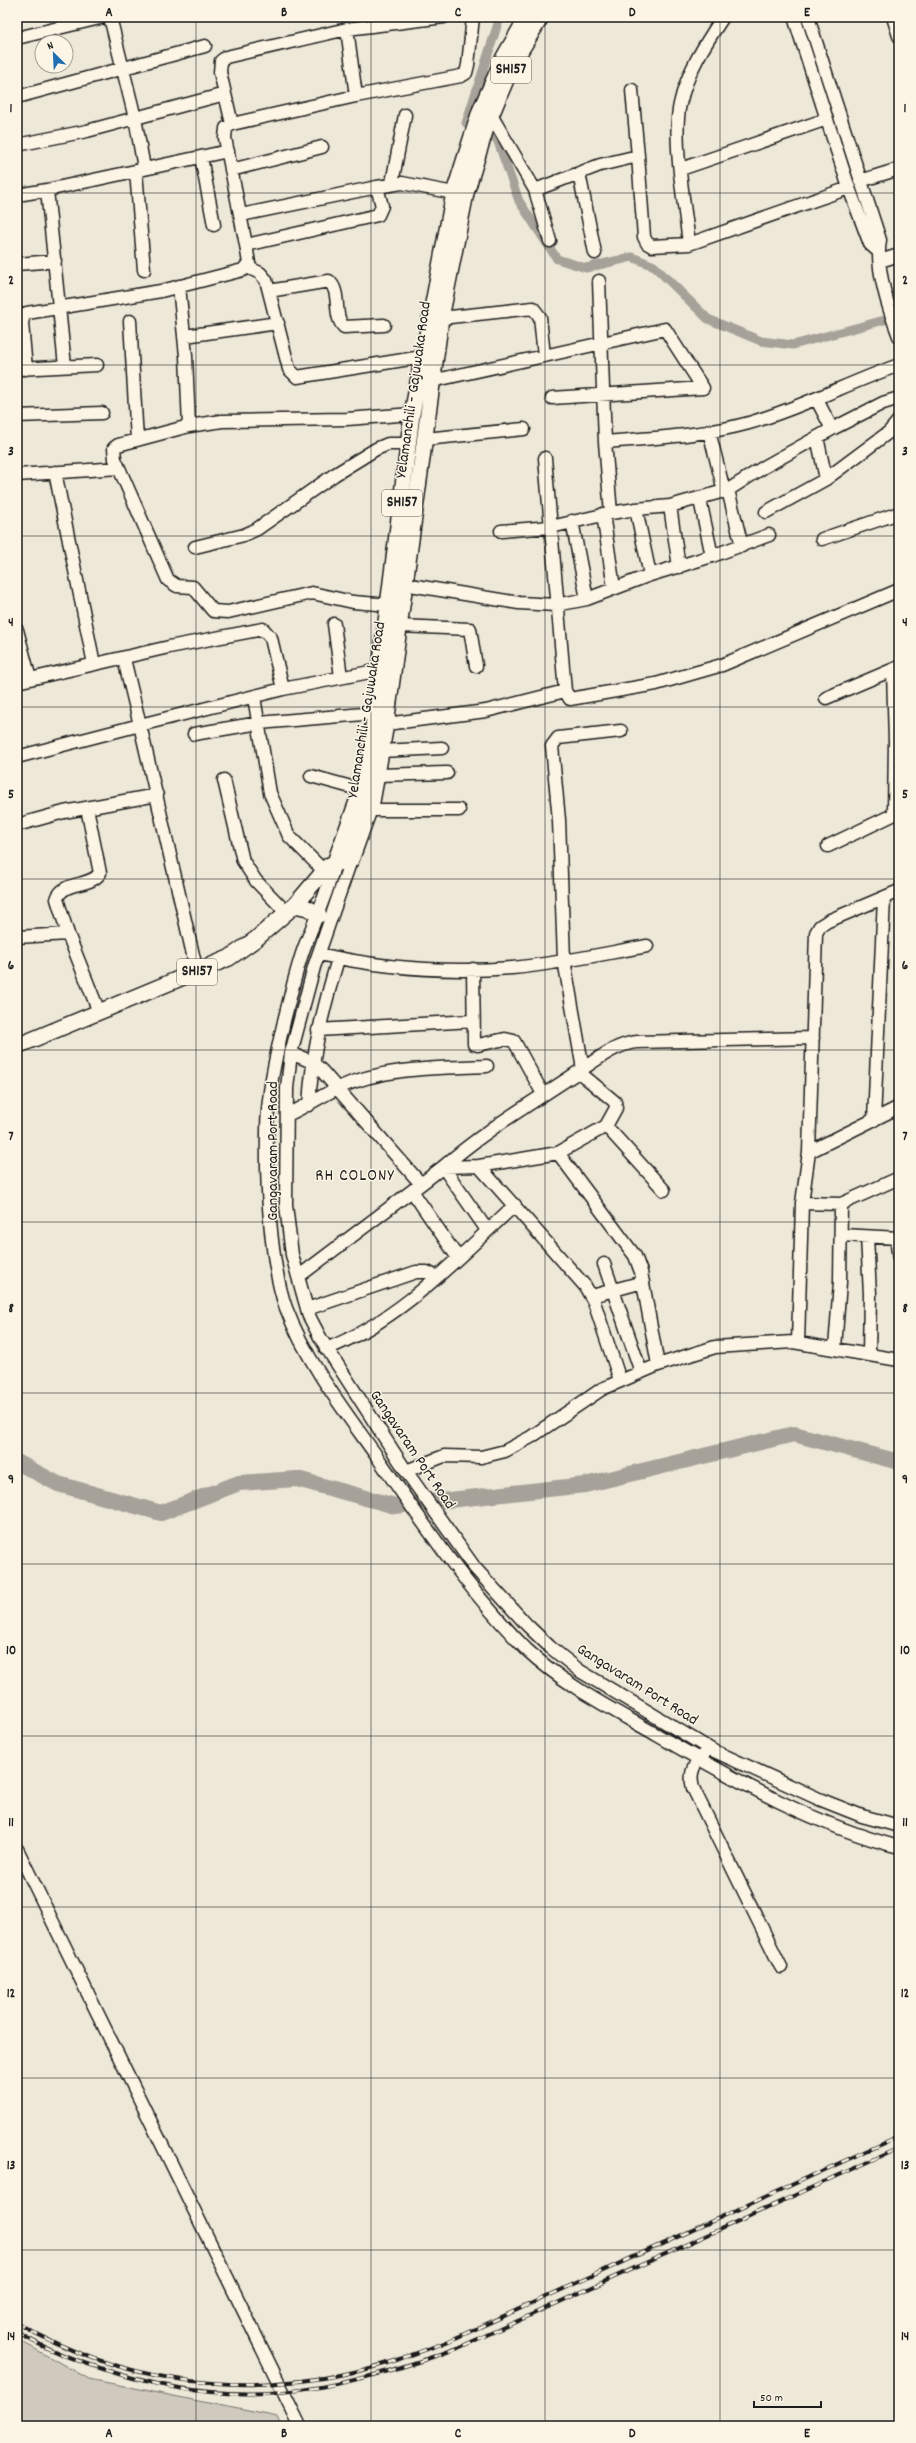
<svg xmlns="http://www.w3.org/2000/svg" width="916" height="2443" font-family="Dekko,sans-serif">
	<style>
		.green { fill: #cfcabd; stroke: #76736c }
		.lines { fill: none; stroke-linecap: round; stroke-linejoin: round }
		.canal { stroke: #a7a299; stroke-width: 9 }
		.river { stroke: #a7a299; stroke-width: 16 }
		.minor-casing { stroke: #1c1c1c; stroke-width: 15 }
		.major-casing { stroke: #1c1c1c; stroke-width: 18 }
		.minor { stroke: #fcf5e5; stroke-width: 12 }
		.major { stroke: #fcf5e5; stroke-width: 15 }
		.rail-casing { stroke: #1c1c1c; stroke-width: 4 }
		.rail { stroke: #fcf5e5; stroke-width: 2.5; stroke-dasharray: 8; stroke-linecap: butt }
		.grid { fill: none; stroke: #1c1c1c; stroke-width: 1; stroke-opacity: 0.55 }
		.labels { text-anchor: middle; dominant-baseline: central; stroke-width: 3; stroke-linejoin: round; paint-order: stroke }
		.shield { fill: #fcf5e5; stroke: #5f5d58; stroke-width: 1 }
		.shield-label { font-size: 15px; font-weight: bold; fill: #1c1c1c }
		.street-label { font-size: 16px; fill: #1c1c1c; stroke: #fcf5e5 }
		.neighbourhood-label { font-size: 17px; letter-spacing: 1px; fill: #1c1c1c; stroke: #fcf5e5 }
		.neatline { fill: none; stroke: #1c1c1c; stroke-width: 1.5 }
		.grid-label { font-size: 13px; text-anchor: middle; font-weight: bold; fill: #1c1c1c }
	</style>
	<rect width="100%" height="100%" fill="#eee8d9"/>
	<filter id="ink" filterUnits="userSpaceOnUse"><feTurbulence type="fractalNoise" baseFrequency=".025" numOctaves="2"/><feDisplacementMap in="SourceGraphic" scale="8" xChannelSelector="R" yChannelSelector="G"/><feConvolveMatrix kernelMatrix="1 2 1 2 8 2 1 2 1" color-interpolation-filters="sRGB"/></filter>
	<g filter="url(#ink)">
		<path class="green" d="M17,2339L89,2379L278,2417L282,2426H17Z"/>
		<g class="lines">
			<path class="canal" d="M500,17L466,123L497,139L519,201L557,259L586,268L632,257L654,266L708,319L761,341L793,345L899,316"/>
			<path class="river" d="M17,1462L58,1484L161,1513L239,1483L297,1479L395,1506L585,1485L794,1434L899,1462"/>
			<g class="minor-casing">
				<path id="minor" d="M110,17L135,118L144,168
					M723,17C705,44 687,72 680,104C672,139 685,206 689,244L849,188
					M794,17L849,188L870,244L878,251
					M808,17L880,240C875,268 889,310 899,336
					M893,17L899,36
					M17,38L104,17
					M632,90L638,156
					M225,94L232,124L356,96L347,29
					M356,96L461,76L466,73L468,65L473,17
					M17,97L205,46
					M491,115L535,190L600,165L638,156L644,237L647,243L652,246L689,244
					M232,124L226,128L225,138L246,245
					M17,145L87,131L225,94L220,72L221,61L226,57L347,29L444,17
					M201,157L214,225
					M681,169L827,119
					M231,170L322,147
					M136,171L144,270
					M579,173L595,253
					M860,181L899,169
					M392,183L405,115
					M47,190L228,151
					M535,190L550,241
					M17,195L47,190L65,366
					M241,215L377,187
					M880,261L899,255
					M17,264L55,261
					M247,267L260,273L266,280L289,369L297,377L422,357
					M599,281L605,442L611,513
					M179,286L186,356L189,426
					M269,291L329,281C342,293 332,315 344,327L384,325
					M441,318L533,308L540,317L544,356
					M130,321L137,440
					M185,336L278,323
					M17,369L97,365
					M26,369L22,323L24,315L27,313L161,291L243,270L249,263L246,245L378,215L382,206L377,187L402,183L454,193
					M432,381L665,329L703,388L552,398
					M17,416L102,413
					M832,429L883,403L899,398
					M709,431L724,491
					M817,437L826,479
					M425,439L524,429
					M605,442C653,438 702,436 749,423C801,408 848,383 899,365
					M545,458L565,691L570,699L656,684L722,665L899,590
					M119,468L115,459L114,448L118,445L189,426L222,421L347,419L412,414
					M55,472L94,664
					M17,475L119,468L168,580L177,586L193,587L213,611L228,612L312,593L353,602L390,605
					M728,490L742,546
					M700,500L712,556
					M670,506L679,567
					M766,512L826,479L889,432L899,420
					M603,514L614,588
					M572,521L587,599
					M501,531L551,527L611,513L636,509
					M822,539L899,513
					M195,547L244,535L257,529L334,475L376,449L388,444H409
					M650,575L712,556L769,535
					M404,584L519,603L556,605L587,599L650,575L636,509L670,506L728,490L764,467L832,429L817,400
					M334,624L341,677
					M399,626L470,629L476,666
					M17,630L30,679
					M893,670L895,742L894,814
					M17,682L169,647L263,629L271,638L283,689
					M254,697L270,793L289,836L324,871
					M826,698L899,667
					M386,724L486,711L565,691
					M194,734L259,723L375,713
					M381,751L442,748
					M17,757L140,725L124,659
					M377,775L447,773
					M311,776L362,790
					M224,780L243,861L256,881L287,913
					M87,808L100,873C90,888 63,880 57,899L68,934L99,1012
					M370,810H459
					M17,825L64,812L157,795
					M828,846L899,812
					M351,860L314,967L291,1053L287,1088L286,1205L292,1255L309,1316L321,1339L406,1471L475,1568L527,1625L550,1647L580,1671L710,1749L819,1799L862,1816L899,1826
					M335,862C328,892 315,919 304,948C296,970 291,994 285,1017C276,1056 267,1093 267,1133C266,1181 270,1264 286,1308C307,1363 344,1410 378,1458C422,1522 471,1594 526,1649C564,1685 612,1709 657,1735C734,1779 813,1825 899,1847
					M17,937L68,934
					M319,954C381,968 448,973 512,968C557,964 602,954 647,946
					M473,969L474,1044L478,1045L505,1039L514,1041L543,1094
					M197,972L140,725L283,689L380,670
					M318,1030L472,1021
					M291,1053L312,1062L321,1070L421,1184L443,1167L479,1166L558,1153L635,1256L641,1272L658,1365
					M583,1069L564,960L559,820L552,746L558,738L621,731
					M579,1072L615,1102L616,1108L606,1126L664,1190
					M309,1105C312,1053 323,1009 338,959
					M287,1115C305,1107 321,1096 338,1088C383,1067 439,1068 487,1066
					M874,1120L884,898
					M809,1152L899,1107
					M558,1153L606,1126
					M479,1166L585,1286L594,1302L620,1380
					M412,1191L458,1258
					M802,1203L841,1204L899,1178
					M487,1230L443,1167C485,1130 532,1103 578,1072C595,1061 615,1044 637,1042L813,1038
					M842,1235L899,1238
					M867,1237L870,1294L869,1354
					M896,1238L899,1259
					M604,1264L641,1372
					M298,1277L421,1184
					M592,1296L643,1282
					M307,1309L416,1272H427L437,1277
					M798,1343L802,1203L809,1152L816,933L820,926L828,921L899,891
					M835,1348L840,1282L841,1204
					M326,1349C401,1320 457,1258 515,1205
					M406,1471L444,1456L481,1457L505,1451L531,1437L602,1389L658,1365L715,1347L793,1342L899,1360
					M704,1754C693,1764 689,1774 693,1788L781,1967
					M17,1849L300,2426"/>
			</g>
			<g class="major-casing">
				<path id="major" d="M335,862L367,774L412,414L454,193L480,111L504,57L527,17
					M295,905L308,908L319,915
					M17,1046L229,958L256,939L295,905L329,865L351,860L372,802L386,724L441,318L466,193L487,125L513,63L541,17"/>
			</g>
			<use href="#minor" class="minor"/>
			<use href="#major" class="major"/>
			<g class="rail-casing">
				<path id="rail" d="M17,2323C117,2381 232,2397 345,2374C380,2367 415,2354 449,2341L899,2136
					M17,2332C42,2348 72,2359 100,2368C232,2413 331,2394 458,2348L899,2148"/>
			</g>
			<use href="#rail" class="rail"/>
		</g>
	</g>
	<path class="grid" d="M196,17V2426M371,17V2426M545,17V2426M720,17V2426M17,193H899M17,365H899M17,536H899M17,707H899M17,879H899M17,1050H899M17,1222H899M17,1393H899M17,1564H899M17,1736H899M17,1907H899M17,2078H899M17,2250H899"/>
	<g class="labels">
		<g class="shield">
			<rect x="491" y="57" width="40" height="26" rx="3"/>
			<rect x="382" y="490" width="40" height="26" rx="3"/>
			<rect x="177" y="959" width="40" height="26" rx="3"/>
		</g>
		<g class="shield-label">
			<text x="511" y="70">SH157</text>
			<text x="402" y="503">SH157</text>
			<text x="197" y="972">SH157</text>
		</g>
		<g class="street-label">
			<text transform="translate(414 390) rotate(-82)">Yelamanchili - Gajuwaka Road</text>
			<text transform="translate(367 710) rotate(-81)">Yelamanchili - Gajuwaka Road</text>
			<text transform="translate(273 1151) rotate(-90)">Gangavaram Port Road</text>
			<text transform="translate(412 1450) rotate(56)">Gangavaram Port Road</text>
			<text transform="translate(637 1685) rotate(32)">Gangavaram Port Road</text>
		</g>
		<g class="neighbourhood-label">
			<text x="355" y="1177">RH COLONY</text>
		</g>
	</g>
	<rect width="916" height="2443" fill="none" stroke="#fcf5e5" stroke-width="44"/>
	<g transform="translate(54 54) rotate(336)"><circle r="19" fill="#fcf5e5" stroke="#a29e95"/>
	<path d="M0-3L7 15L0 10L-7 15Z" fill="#1f6fb2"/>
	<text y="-6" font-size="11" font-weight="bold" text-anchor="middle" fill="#1c1c1c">N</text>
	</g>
	<path d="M754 2401v6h67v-6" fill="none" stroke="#1c1c1c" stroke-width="2"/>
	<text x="760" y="2401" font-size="12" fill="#1c1c1c" stroke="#fcf5e5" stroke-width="3" paint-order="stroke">50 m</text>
	<rect x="22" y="22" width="872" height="2399" class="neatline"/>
	<g class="grid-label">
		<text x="109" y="16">A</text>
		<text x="284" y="16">B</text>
		<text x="458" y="16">C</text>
		<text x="632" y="16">D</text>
		<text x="807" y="16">E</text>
		<text x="11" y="112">1</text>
		<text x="905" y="112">1</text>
		<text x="11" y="284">2</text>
		<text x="905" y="284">2</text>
		<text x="11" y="455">3</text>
		<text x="905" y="455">3</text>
		<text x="11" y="626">4</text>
		<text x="905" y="626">4</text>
		<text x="11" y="798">5</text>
		<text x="905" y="798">5</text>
		<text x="11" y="969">6</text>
		<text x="905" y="969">6</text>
		<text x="11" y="1140">7</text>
		<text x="905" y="1140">7</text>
		<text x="11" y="1312">8</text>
		<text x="905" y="1312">8</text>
		<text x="11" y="1483">9</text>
		<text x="905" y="1483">9</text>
		<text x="11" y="1654">10</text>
		<text x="905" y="1654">10</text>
		<text x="11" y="1826">11</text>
		<text x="905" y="1826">11</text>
		<text x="11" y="1997">12</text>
		<text x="905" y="1997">12</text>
		<text x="11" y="2169">13</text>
		<text x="905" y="2169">13</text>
		<text x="11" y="2340">14</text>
		<text x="905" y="2340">14</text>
		<text x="109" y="2437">A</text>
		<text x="284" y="2437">B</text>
		<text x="458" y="2437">C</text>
		<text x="632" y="2437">D</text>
		<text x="807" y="2437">E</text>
	</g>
</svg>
